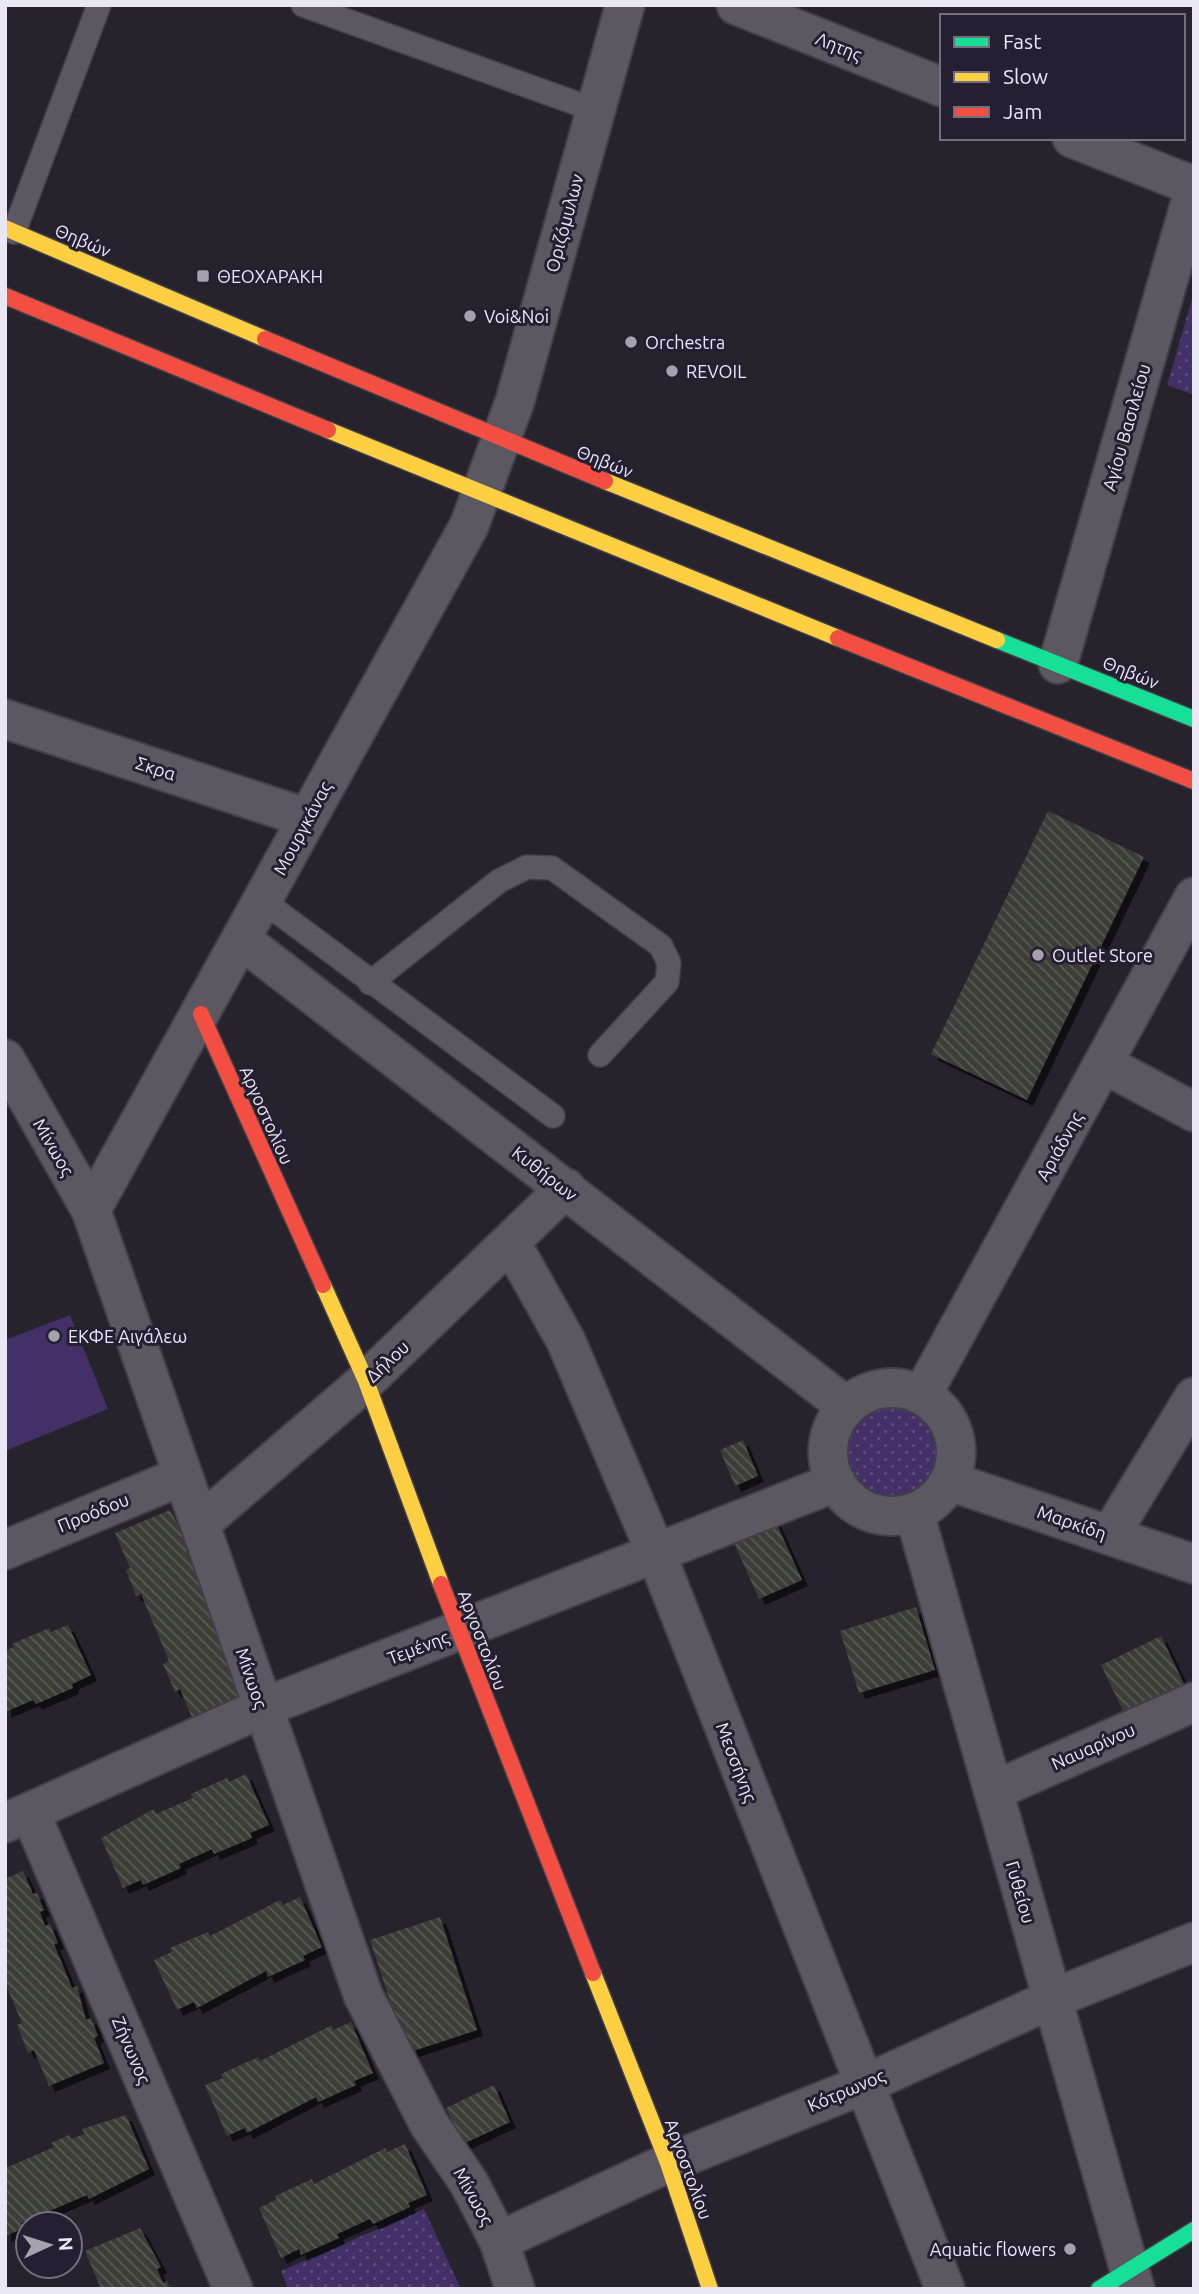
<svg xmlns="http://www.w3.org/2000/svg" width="1199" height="2294" font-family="Ubuntu,sans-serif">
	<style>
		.park { fill: url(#park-dots) }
		.pitch { fill: #423067 }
		.building { fill: url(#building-back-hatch); filter: url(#shadow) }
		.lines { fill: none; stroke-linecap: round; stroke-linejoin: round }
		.lane-casing { stroke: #423f48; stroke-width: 26 }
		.street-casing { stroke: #423f48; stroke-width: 42 }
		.fast-casing { stroke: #423f48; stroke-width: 19 }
		.slow-casing { stroke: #423f48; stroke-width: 19 }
		.jam-casing { stroke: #423f48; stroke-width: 19 }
		.lane { stroke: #5b5862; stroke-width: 23 }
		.street { stroke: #5b5862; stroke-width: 38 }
		.fast { stroke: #16e098; stroke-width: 16 }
		.slow { stroke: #ffcf43; stroke-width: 16 }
		.jam { stroke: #f24e42; stroke-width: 16 }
		.poi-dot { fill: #a5a2ae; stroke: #241f31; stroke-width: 2.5 }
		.labels { text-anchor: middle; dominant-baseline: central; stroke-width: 6; stroke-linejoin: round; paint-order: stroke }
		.street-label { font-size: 18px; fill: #e9e7f3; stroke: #241f31 }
		.poi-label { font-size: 18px; fill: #e9e7f3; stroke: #241f31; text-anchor: start }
	</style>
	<defs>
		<pattern id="park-dots" width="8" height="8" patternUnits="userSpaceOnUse" patternTransform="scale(1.75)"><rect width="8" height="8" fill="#423067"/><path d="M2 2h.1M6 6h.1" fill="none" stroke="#5d4e7d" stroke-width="1.8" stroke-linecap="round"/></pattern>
		<pattern id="building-back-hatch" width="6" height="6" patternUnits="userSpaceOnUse" patternTransform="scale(1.75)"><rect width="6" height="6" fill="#3c3e38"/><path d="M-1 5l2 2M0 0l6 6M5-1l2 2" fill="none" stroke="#585a55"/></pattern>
		<filter id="shadow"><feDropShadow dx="6" dy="6" stdDeviation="0" flood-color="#0009"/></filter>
	</defs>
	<rect width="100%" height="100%" fill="#26232d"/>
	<path class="park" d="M1194,292V395L1167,385Z
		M841 1453a53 53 0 1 1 106 0a53 53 0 1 1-106 0Z
		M424,2209L461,2289H288L281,2271Z"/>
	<path class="pitch" d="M70,1315L108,1409L5,1451V1340Z"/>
	<path class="building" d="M1048,811L1144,857L1027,1100L931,1054Z
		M743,1440L758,1476L735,1486L720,1450Z
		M170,1510L191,1548L186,1550L192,1564L197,1563L250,1701L195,1725L180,1689L175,1692L163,1664L169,1661L141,1594L136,1596L126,1570L130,1568L115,1533Z
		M774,1518L802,1580L759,1599L731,1536Z
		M916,1607L935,1670L859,1693L840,1631Z
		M68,1625L91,1675L72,1684L73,1688L36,1704L33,1700L5,1712V1651L14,1647L12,1644L49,1628L51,1632Z
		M1161,1636L1186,1688L1126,1717L1101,1665Z
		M246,1774L269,1825L250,1833L252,1838L214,1854L212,1849L179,1864L181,1868L143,1885L141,1880L123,1888L101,1838L154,1809L156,1814L193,1798L191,1794L227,1778L229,1782Z
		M23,1871L33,1894L37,1893L44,1910L40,1912L45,1926L50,1924L58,1943L54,1944L72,1988L77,1986L86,2020L91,2018L98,2036L94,2038L104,2063L49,2086L34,2050L28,2053L17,2025L22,2023L5,1982V1879Z
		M300,1897L322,1947L303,1956L305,1960L268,1977L266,1971L197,2008L194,2002L177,2010L154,1960L172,1952L170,1948L208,1932L210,1936L280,1900L283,1905Z
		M440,1917L477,2030L407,2053L370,1940Z
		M351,2022L373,2073L354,2081L356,2085L318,2102L316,2097L247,2133L245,2128L227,2136L205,2085L223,2078L221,2074L258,2057L260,2061L332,2025L333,2030Z
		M494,2085L510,2122L463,2144L446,2108Z
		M126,2115L149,2169L89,2199L87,2195L21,2223L24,2228L5,2236V2160L8,2167L54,2147L51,2143L69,2135L71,2139L85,2134L82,2129Z
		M405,2144L427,2195L408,2203L410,2207L373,2224L370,2219L337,2234L339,2238L301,2255L299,2249L281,2258L259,2208L277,2199L275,2196L312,2179L314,2184L385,2148L387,2152Z
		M140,2228L161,2267L157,2269L163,2283L167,2281L170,2289H94L100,2286L85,2251Z"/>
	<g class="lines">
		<g class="lane-casing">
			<path id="lane" d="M303,5L595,110
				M14,232L99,5
				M263,901L553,1116
				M370,983L499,881L527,867L552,868L661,946L669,963L667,982L600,1055"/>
		</g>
		<g class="street-casing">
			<path id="street" d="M736,5L942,87
				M1072,138L1194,186
				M1058,664L1194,190
				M5,719L307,818
				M243,941L846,1406
				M5,1059L91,1210L363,1995L429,2124L469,2183L499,2241L515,2289
				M1104,1064L1194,1112
				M91,1210L469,526L515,401L625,5
				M511,1243L566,1341L656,1553L945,2289
				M828 1452a64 64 0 1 1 128 0a64 64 0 1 1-128 0Z
				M922,1395L1194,897
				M949,1481L1194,1564
				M914,1512L1135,2289
				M200,1524L366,1381L566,1188
				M1110,1535L1194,1397
				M5,1550L182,1476
				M993,1791L1194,1702
				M30,1812L233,2289
				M5,1823L262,1708L836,1482
				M499,2241L668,2163L863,2085L1052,1999L1194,1942"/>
		</g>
		<g class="fast-casing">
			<path id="fast" d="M997,640L1194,719
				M1099,2289L1194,2230"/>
		</g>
		<g class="slow-casing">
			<path id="slow" d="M5,228L265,339
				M328,430L838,638
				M605,481L997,640
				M323,1285L366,1381L441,1584
				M593,1973L668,2163L710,2289"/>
		</g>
		<g class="jam-casing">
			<path id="jam" d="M5,296L328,430
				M265,339L605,481
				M838,638L1194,781
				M201,1014L323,1285
				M441,1584L593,1973"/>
		</g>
		<use href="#lane" class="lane"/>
		<use href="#street" class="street"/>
		<use href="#fast" class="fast"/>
		<use href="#slow" class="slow"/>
		<use href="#jam" class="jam"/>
	</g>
	<g class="poi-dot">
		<rect x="196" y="269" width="14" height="14" rx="3.5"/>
		<circle cx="470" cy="316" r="7"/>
		<circle cx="631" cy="342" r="7"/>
		<circle cx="672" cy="371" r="7"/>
		<circle cx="1038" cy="955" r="7"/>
		<circle cx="54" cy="1336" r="7"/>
		<circle cx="1070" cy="2249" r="7"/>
	</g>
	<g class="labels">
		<g class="street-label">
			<text transform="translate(839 46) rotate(22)">Λητης</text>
			<text transform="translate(564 223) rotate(-75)">Οριζόμυλων</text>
			<text transform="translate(83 240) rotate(23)">Θηβών</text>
			<text transform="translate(1126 427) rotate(-74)">Αγίου Βασιλείου</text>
			<text transform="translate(605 461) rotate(22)">Θηβών</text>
			<text transform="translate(1131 672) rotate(22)">Θηβών</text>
			<text transform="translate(156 768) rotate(18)">Σκρα</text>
			<text transform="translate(302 828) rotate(-62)">Μουργκάνας</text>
			<text transform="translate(267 1115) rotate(66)">Αργοστολίου</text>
			<text transform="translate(1059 1146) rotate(-61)">Αριάδνης</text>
			<text transform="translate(54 1147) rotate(60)">Μίνωος</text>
			<text transform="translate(545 1173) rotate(38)">Κυθήρων</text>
			<text transform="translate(387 1361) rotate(-43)">Δήλου</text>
			<text transform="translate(93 1512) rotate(-22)">Προόδου</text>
			<text transform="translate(1072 1522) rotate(19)">Μαρκίδη</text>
			<text transform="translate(483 1640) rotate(69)">Αργοστολίου</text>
			<text transform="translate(418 1647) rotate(-21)">Τεμένης</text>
			<text transform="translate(252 1678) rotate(71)">Μίνωος</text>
			<text transform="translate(1093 1746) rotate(-24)">Ναυαρίνου</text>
			<text transform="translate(737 1762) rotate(69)">Μεσσήνης</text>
			<text transform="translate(1021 1892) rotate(74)">Γυθείου</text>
			<text transform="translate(132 2050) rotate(67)">Ζήνωνος</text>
			<text transform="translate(846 2090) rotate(-23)">Κότρωνος</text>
			<text transform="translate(689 2169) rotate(70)">Αργοστολίου</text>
			<text transform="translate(474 2196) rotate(61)">Μίνωος</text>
		</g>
		<g class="poi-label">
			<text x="217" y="276">ΘΕΟΧΑΡΑΚΗ</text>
			<text x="484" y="316">Voi&amp;Noi</text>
			<text x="645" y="342">Orchestra</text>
			<text x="686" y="371">REVOIL</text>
			<text x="1052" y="955">Outlet Store</text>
			<text x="68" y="1336">ΕΚΦΕ Αιγάλεω</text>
			<text x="1056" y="2249" text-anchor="end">Aquatic flowers</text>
		</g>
	</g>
	<rect width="1199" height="2294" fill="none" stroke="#e9e7f3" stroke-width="14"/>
	<rect x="940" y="14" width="245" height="126" fill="#241f31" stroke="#736f7f" stroke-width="2"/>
	<rect x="954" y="37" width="35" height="10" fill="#16e098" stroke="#736f7f" stroke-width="2"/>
	<text x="1003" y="49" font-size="21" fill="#e9e7f3">Fast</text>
	<rect x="954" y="72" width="35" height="10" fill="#ffcf43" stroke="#736f7f" stroke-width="2"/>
	<text x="1003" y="84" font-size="21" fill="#e9e7f3">Slow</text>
	<rect x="954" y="107" width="35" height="10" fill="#f24e42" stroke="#736f7f" stroke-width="2"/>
	<text x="1003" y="119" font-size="21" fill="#e9e7f3">Jam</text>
	<g transform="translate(49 2245) rotate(86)"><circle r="33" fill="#241f31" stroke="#736f7f" stroke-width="2"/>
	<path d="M0-5L12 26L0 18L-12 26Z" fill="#a5a2ae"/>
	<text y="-10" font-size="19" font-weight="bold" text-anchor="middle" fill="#e9e7f3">N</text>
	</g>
</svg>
